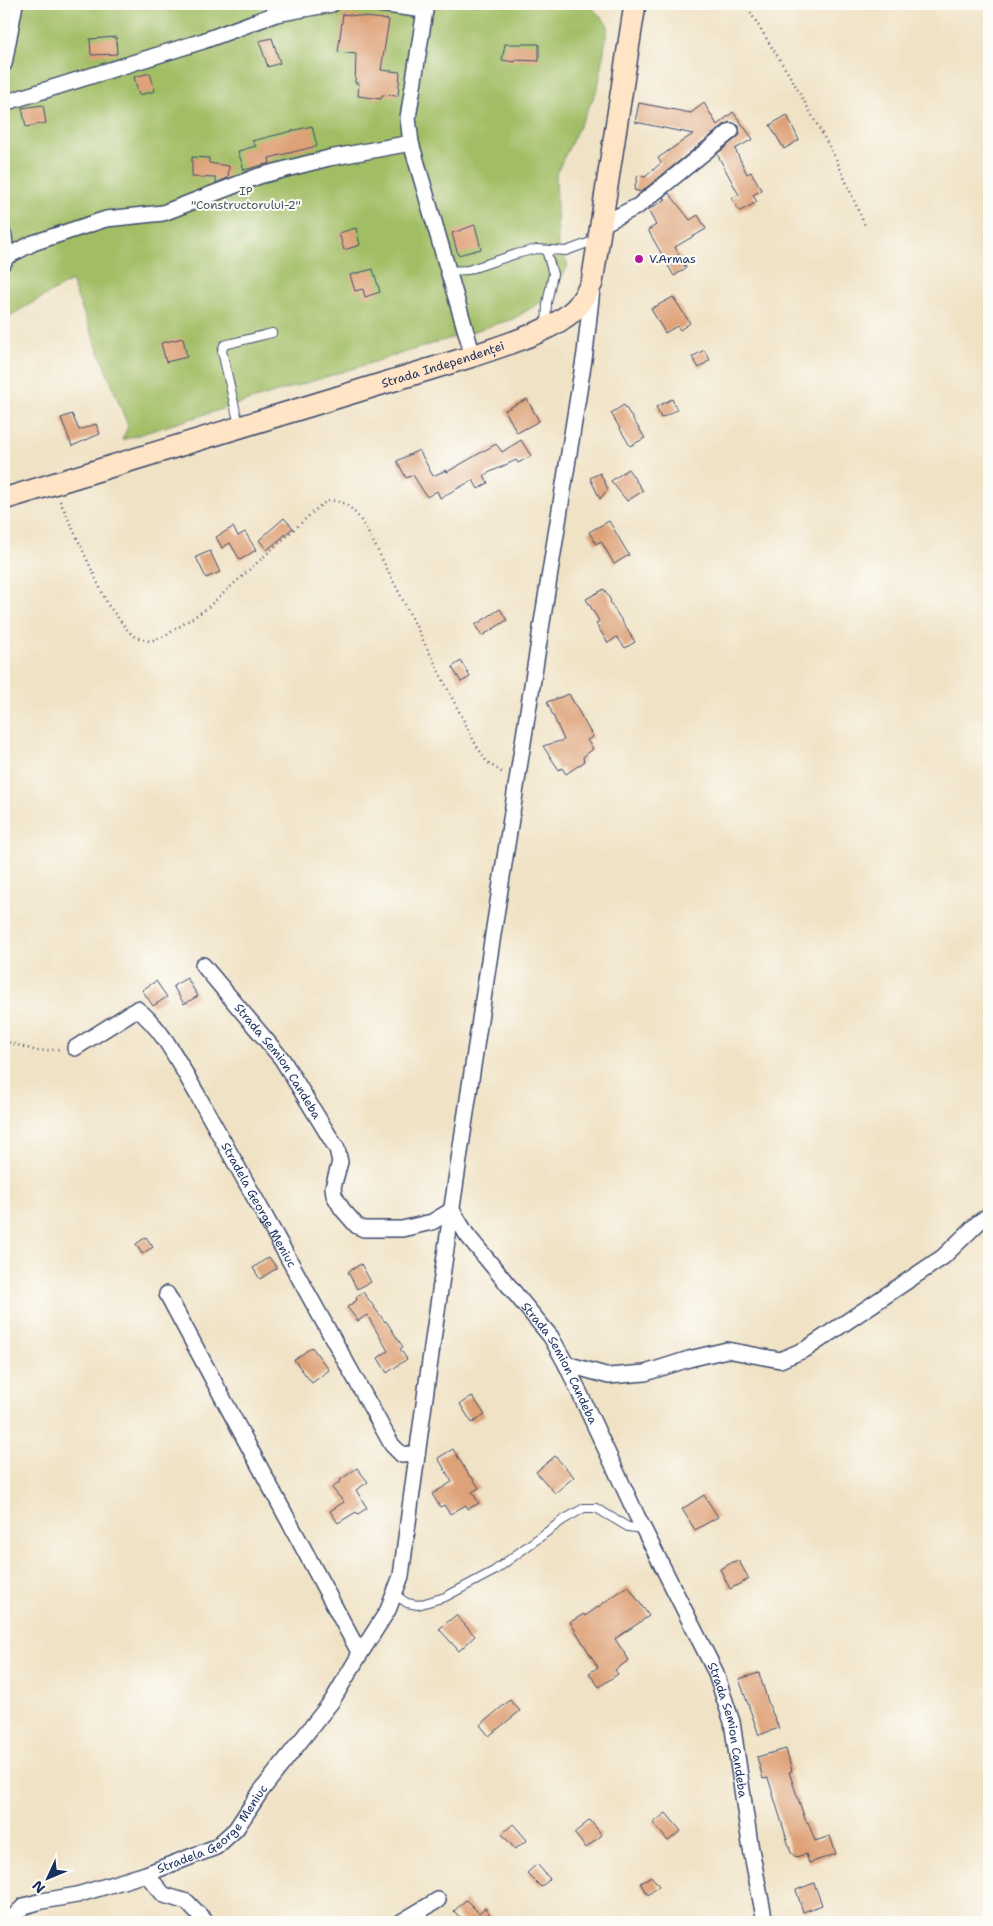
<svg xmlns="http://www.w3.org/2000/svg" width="993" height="1926" font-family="'Shantell Sans',sans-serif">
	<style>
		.green { fill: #a2be65; stroke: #5e7662 }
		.building { fill: #dea278 }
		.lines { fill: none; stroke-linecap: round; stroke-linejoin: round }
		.lane-casing { stroke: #3b4a6d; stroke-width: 10 }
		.street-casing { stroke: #3b4a6d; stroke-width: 18 }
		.secondary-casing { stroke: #3b4a6d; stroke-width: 24 }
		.path { stroke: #3b4a6d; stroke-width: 2.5; stroke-dasharray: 1 4; stroke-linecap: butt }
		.lane { stroke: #fff; stroke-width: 8 }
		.street { stroke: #fff; stroke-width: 15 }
		.secondary { stroke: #ffe4c6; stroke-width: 21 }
		.poi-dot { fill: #b5179e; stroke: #fdfcf7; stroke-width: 2 }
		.labels { text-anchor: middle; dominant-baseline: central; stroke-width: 4; stroke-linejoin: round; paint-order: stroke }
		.park-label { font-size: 12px; fill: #445a60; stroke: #fdfcf7 }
		.poi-label { font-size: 12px; fill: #1b2f5e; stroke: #fdfcf7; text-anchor: start }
		.street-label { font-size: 12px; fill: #1b2f5e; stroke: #fdfcf7 }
	</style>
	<rect width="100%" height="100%" fill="#fdfcf7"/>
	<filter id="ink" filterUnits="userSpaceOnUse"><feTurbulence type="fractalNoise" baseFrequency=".02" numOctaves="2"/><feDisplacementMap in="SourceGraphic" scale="10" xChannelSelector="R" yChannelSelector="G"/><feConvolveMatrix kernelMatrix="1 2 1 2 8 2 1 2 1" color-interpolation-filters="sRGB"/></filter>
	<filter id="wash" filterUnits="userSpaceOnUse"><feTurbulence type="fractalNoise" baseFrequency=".0096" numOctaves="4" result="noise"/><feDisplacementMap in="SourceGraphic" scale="20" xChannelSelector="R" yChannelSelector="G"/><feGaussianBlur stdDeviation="1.12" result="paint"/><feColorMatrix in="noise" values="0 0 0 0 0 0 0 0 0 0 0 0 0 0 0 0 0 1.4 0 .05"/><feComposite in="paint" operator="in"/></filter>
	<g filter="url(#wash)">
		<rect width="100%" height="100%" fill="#f0e2c5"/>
		<path class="green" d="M4,4H589L608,25L598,88L556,174L558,245L568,265L553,295L513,319L122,440L128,426L71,281L4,319Z"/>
		<g id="blocks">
			<path class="building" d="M343,14L389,20L381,70L400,72L398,96L382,95L381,99L358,96L359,83H355L356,54L338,52Z
				M116,37L117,54L91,55L90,39Z
				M272,38L280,63L268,67L259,41Z
				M505,44H539V61L515,60V62L502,60Z
				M150,73L155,91L139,95L134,77Z
				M639,103L691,113L704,103L717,125L733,112L753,139L735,149L747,174L751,172L762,190L753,195L757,202L740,211L731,198L739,195L717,154L740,135L739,126L730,122L725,124L641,192L634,190L638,175L645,177L661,163L658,158L693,134L635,122Z
				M43,105L46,123L26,127L22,108Z
				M787,115L799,140L784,149L770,125Z
				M312,126L317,146L269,158L270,163L244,170L238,151L256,146L252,141Z
				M192,157L209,158V163L229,166L228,178L216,183V178L192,177Z
				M669,193L690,220L698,215L706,229L675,247L686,268L674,276L648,230L656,225L648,210L666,199L663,198Z
				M475,225L481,249L458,255L452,233Z
				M356,228L360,245L344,250L339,233Z
				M373,269L380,292L365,297L363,289L355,291L350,275Z
				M673,297L690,323L680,330L677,326L665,333L651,309Z
				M183,338L187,357L166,362L161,343Z
				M704,350L710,360L699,368L692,357Z
				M527,399L539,421L517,433L505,410Z
				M672,399L677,410L661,418L656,407Z
				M624,405L645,438L630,446L611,413Z
				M72,414L79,430L96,424L100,434L72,446L61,418Z
				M521,440L531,456L518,463L516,460L484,475L488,483L478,489L473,480L440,498L437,491L427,497L413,475L406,478L397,461L419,450L433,476L446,470L447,472L496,444L502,452Z
				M628,469L643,491L627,501L611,481Z
				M600,473L608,489L600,499L590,478Z
				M284,518L293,528L267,550L259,540Z
				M609,521L629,555L614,564L601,541L596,544L589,532Z
				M233,527L238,536L245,532L256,550L240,560L230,543L222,548L216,537Z
				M210,551L220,572L206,578L196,557Z
				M604,589L611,601L610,602L635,642L625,648L617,637L608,643L596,624L599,621L586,599Z
				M500,609L507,620L482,636L475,625Z
				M461,661L470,677L461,682L452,667Z
				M569,694L593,737L587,740L593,749L583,757L584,762L566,774L562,768L559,770L543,746L564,740L547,702Z
				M187,978L198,996L184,1004L173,986Z
				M156,981L167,997L153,1006L142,990Z
				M146,1237L153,1247L142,1254L136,1244Z
				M269,1257L277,1268L260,1279L253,1268Z
				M361,1264L371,1282L357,1289L348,1272Z
				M363,1292L385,1322L386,1321L403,1347L400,1349L407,1359L387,1373L378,1358L388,1351L367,1315L358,1321L347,1307L357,1300L356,1297Z
				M312,1347L329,1370L312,1383L294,1360Z
				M472,1396L485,1415L472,1423L460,1404Z
				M453,1449L470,1477L471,1476L479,1488L472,1492L479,1503L468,1509L466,1505L450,1514L444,1505L440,1507L432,1494L452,1482L438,1458Z
				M555,1456L574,1477L555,1493L536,1472Z
				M357,1468L368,1482L356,1490L367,1508L358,1514L356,1512L338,1523L330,1511L344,1502L332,1488L341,1481L340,1480Z
				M704,1495L718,1517L695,1530L682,1509Z
				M735,1561H739L749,1579L730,1589L720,1569Z
				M628,1586L649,1616L615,1639L629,1660L615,1670L618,1674L599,1687L589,1673L598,1667L570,1622L584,1614L585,1616Z
				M456,1615L475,1636L459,1651L439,1629Z
				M759,1673L769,1705L779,1728L759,1735L739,1679Z
				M510,1700L520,1711L489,1736L480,1725Z
				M786,1749L792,1771L789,1772L806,1822H808L815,1841L830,1836L836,1854L809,1863L806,1854L796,1857L791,1853L768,1778L763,1779L757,1757Z
				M666,1813L681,1831L668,1841L653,1823Z
				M590,1820L602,1835L586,1848L574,1833Z
				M513,1824L527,1840L515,1849L502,1834Z
				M537,1864L550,1879L541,1887L527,1873Z
				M651,1876L659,1886L648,1895L640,1883Z
				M814,1883L822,1905L803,1912L796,1890Z
				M466,1900L479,1913L485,1908L496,1922H464L454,1911Z"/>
		</g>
	</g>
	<g filter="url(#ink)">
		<use href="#blocks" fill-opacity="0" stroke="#3b4a6d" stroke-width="1"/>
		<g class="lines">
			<g class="lane-casing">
				<path id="lane" d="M448,271L468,270L516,254L537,249L566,251L596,240
					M546,327L547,303L553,274L546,250
					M239,425L222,351L224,345L272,333
					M394,1594L407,1603L418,1605L445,1597L494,1571L563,1520L584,1508H596L628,1527L643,1529"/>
			</g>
			<g class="street-casing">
				<g id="street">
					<path d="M379,4L424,10"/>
					<path d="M426,4L408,118L411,143L473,356"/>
					<path d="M4,64L15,4"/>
					<path d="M4,103L203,41L276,14L332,4"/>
					<path d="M601,225L638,206L731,131"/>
					<path d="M4,236L6,257L4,262"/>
					<path d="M6,257L33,243L106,219L163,213L259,176L329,158L411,143"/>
					<path id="s1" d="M203,965L282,1059L337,1149L340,1162L333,1187L334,1195L342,1209L357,1226L364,1229H402L432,1222L452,1210"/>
					<path id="s2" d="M75,1048L137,1009C165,1031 179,1064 197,1094L392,1445L402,1455L417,1453"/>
					<path id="s3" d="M452,1210L467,1235L551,1337L566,1364L637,1516L715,1671L732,1722L750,1844L765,1922"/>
					<path d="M167,1294L360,1654"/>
					<path d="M566,1364L609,1376L645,1373L689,1359L727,1350L780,1360L806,1349L943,1257L978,1223L989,1215"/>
					<path d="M146,1874L164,1895L187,1902L206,1922"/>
					<path id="s4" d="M8,1922L24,1906L42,1901L77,1895L146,1874L216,1847L236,1829L261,1791L332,1701L360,1654L388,1610L401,1576C454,1167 520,760 585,353L592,289"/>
					<path d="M401,1922L438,1900"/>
				</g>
			</g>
			<g class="secondary-casing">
				<g id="secondary">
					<path id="s5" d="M4,499L473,356C503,345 552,332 575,309C582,302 587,291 592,283L635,4"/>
				</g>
			</g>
			<path class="path" d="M745,4L793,81L836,159L866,228
				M60,501L108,605L129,632L135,637L150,641L165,636L206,609L322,504C349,490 364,526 375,545L476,745L487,762L503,773
				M4,1041L37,1051L61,1049"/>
			<use href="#lane" class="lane"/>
			<use href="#street" class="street"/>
			<use href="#secondary" class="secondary"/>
		</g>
	</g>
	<circle class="poi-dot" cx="639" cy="259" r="5"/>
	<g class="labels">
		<g class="park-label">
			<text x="246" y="191">IP<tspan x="246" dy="14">"Constructorului-2"</tspan></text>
		</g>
		<g class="poi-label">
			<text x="649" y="259">V.Armas</text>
		</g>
		<g class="street-label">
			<text stroke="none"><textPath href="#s5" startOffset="459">Strada Independenței</textPath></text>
			<text stroke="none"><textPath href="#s1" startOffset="122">Strada Semion Candeba</textPath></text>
			<text stroke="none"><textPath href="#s2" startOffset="305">Stradela George Meniuc</textPath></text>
			<text stroke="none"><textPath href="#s3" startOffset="188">Strada Semion Candeba</textPath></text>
			<text stroke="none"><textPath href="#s3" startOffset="594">Strada Semion Candeba</textPath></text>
			<text stroke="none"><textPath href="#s4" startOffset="232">Stradela George Meniuc</textPath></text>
		</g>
	</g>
	<rect width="993" height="1926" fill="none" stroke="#fdfcf7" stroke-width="20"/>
	<g transform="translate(48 1878) rotate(226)" stroke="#fdfcf7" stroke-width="4" paint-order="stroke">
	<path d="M0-4L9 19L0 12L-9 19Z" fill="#1b2f5e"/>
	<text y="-8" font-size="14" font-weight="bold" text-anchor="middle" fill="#1b2f5e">N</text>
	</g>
</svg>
